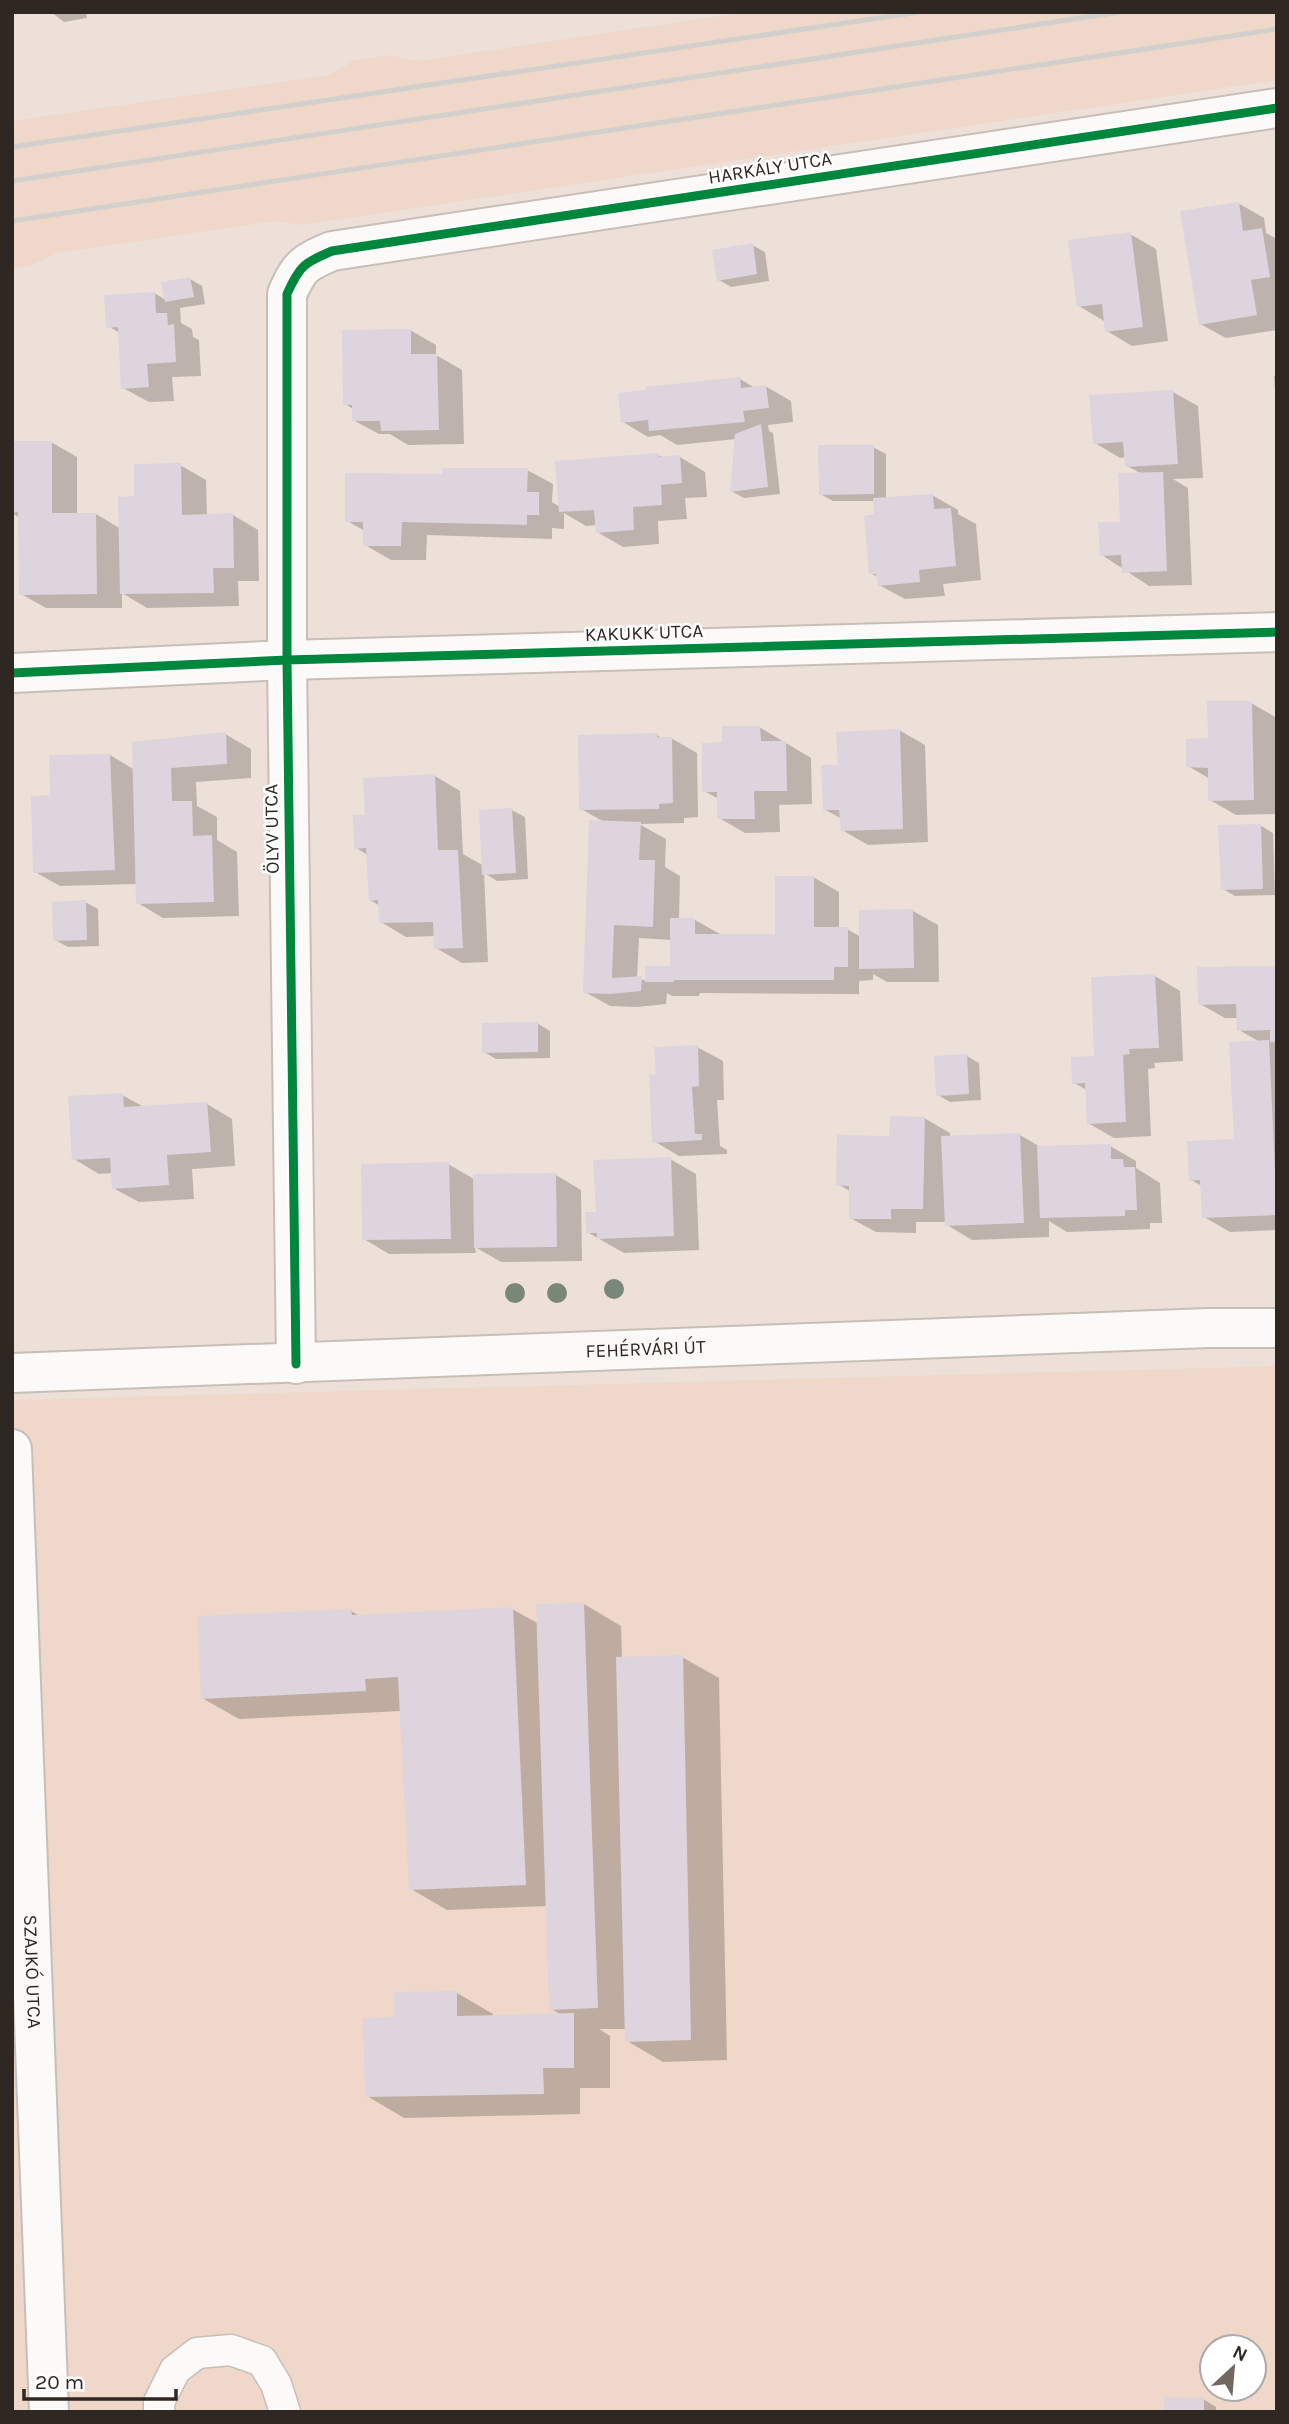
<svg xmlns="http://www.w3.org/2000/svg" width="1289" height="2424" font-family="Karla,sans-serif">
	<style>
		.built { fill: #efd8c9; fill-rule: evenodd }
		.shadow { fill: #0003; fill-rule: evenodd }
		.building { fill: #ddd4de }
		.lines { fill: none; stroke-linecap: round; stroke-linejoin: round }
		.service-casing { stroke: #c8beb8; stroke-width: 33 }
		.minor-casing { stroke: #c8beb8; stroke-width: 42 }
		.tertiary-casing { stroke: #c8beb8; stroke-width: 42 }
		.secondary-casing { stroke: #c8beb8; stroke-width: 42 }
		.service { stroke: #fcfaf9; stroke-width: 30 }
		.minor { stroke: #fcfaf9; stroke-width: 38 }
		.tertiary { stroke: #fcfaf9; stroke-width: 38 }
		.secondary { stroke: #fcfaf9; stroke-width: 38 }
		.rail { stroke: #d3cfcc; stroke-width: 5 }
		.cycleway-casing { stroke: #fff; stroke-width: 13 }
		.cycleway { stroke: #00873e; stroke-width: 9 }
		.tree { fill: #798779 }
		.labels { text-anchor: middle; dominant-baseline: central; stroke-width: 5; stroke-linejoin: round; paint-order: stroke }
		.street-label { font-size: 19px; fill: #2f2721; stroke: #fff }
	</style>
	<rect width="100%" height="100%" fill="#ede0d8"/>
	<path class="built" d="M747,12H1277V80L302,225L276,221L57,253L30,266L12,268V121L329,75L353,61L388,55L418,61Z
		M1277,1366V2412H12V1400ZM1212,2347H1254V2389H1212Z"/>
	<path class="shadow" d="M51,12H86L87,18L64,22Z
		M1238,203L1264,218L1266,233L1277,239V330L1226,338L1200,324Z
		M1130,234L1156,249L1168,341L1132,346L1107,331L1104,321L1079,306Z
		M752,245L765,252L769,281L731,287L719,280Z
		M190,279L202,286L205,304L180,308L181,323L192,329L193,337L199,340L201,376L172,377L174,401L149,402L123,388L120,333L108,326L154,293L166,300Z
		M410,330L436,345V355L462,370L464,444L408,445L390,434H379L353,420V409L345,404Z
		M1274,376H1277V404H1276Z
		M740,379L755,388L765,386L791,401L793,422L768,425L769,431L773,433L780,494L744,498L731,491L736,439L677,445L660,435L648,437L623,422Z
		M1173,392L1198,406L1203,478L1173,479L1188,488L1192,585L1149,586L1102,555L1122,523L1142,474L1127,466L1126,457L1120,458L1095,443Z
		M51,442L77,457V514H96L121,529L136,498L180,465L206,480L207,516L233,515L258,530L259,581H238L239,606L147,608L122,593V608H46L21,594L20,518L12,513V443Z
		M873,447L886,454V499L932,495L958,510V514L976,524L981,580L943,584L945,596L905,599L879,585L878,577L870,573L876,516L875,501H833L820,494Z
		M658,455L664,458L680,457L705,472L707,497L685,498L687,519L658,521L659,544L623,547L597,532V525L586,526L564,513V529L552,528V539L427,535L426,560H391L365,545V531L347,521L444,475L527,470L553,484L552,502L560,507Z
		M1251,703L1277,718V814L1236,815L1210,800V779L1188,766L1210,740Z
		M759,727L811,758L812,804L779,805L780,832L745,833L719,818V799L704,791L724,744Z
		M899,730L925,745L928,842L868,845L842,830V819L824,809L840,766Z
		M225,734L251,749V778L196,782L197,806L217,817V840L237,852L239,916L163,918L138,903L137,884L60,886L35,872L52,797L110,755L135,770Z
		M657,735L663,739L671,738L697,753L698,817L684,818V823L639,824L666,839L665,867L680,876L679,920H695L720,934L777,936L813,877L839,892V929H847L861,937L913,911L938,925L939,982H887L873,974V980L859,981V994L700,993L699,996H672L667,993L666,1004L637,1007L610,1006L585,992L604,822L581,809ZM639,938L672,940L671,968L647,981L637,978Z
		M435,776L460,791L463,854L484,866L512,810L525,817L528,879L497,881L484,873L488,962L462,963L436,948V936L406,937L381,922L380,906L370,900L368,855L356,848L366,817Z
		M1260,825L1273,833L1275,895L1235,896L1223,889Z
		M85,902L98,909L99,946L68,947L55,940Z
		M1277,968V1230L1230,1232L1204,1217L1202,1186L1191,1180L1236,1141L1260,1042L1239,1030L1238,1018H1225L1200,1004Z
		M1155,976L1180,991L1183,1061L1154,1063L1155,1068L1148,1069L1151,1136L1114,1138L1088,1123L1087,1090L1074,1083L1096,1058Z
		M537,1023L550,1031V1058L496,1059L484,1052Z
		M697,1047L723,1061L724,1100H717L720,1146L727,1150V1154L679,1156L654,1141L658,1076Z
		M967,1056L979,1063L981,1100L950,1102L938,1095Z
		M122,1095L144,1107L207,1104L232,1119L235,1166L192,1169L194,1199L139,1202L113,1188L112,1173L99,1174L74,1159Z
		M924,1118L950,1133V1138L1020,1135L1042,1148L1110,1146L1136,1161V1168L1160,1183L1162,1223H1150V1229L1067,1232L1049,1221V1237L972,1240L947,1225V1222H916V1233L876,1232L850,1218L851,1192L838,1184L891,1138Z
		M670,1159L696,1174L699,1250L624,1253L587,1232L598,1213Z
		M448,1164L474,1179L556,1175L581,1190L582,1261L501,1262L475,1247L476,1253L389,1254L364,1239Z
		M584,1604L621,1626L622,1658L682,1657L719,1678L727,2060L663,2062L627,2041L626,2029H599L610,2036V2088H580V2114L404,2118L367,2096L396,2019L457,1993L493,2014V2017L562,2015L551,2009L548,1906L447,1910L411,1889L402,1711L239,1719L202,1698L351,1611L360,1616L512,1609L539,1624Z
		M1203,2399L1216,2407V2412H1165Z"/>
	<path class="building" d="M1239,202L1243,231L1262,228L1270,277L1251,280L1257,315L1199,325L1180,211Z
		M1131,232L1143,327L1105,332L1102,304L1077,307L1068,240Z
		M753,243L757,274L717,281L712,250Z
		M190,277L194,297L165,302L161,282Z
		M155,292L156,313H167L168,325L174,324L176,362L147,364L149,387L121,389L118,327L106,328L104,295Z
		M411,329V354H437L439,430L381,431L380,421H352V405H343L342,330Z
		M740,377L741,388L766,385L769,408L743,411L745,422L649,431L648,420L621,423L618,393L645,390V387Z
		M1173,390L1178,464L1125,467L1123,442L1093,444L1089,395Z
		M761,424L768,487L730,492L735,434Z
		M12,441H52V513H96L97,594L19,595L18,512L12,513Z
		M818,445H874V494L819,495Z
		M658,453L659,457L680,455L682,483L661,485L662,505L633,507L634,530L596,533L594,510L559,512L555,461Z
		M181,463L182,515L233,513L234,568H213L214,593L120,594L118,497L134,496V464Z
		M442,468H528L527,492H539V515H527V525L402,522L401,546H363V522H345V473L443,474Z
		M1163,472L1167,571L1122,573L1121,555L1100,556L1098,522H1120L1118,473Z
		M933,494L934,509L951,508L956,566L919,570L920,582L878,586L876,574H869L864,516L874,514L873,498Z
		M1207,701H1252L1254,800L1208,801V768L1186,767V739L1208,738Z
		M722,726H760L761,741H786L787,791H754L755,819H717V792H702V743L722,742Z
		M900,729L903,829L841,831L839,810H823L821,765H838L836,732Z
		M226,732L227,764L171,768L172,801H192L193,836L212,835L214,902L136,904L132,742Z
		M657,733V737H672L673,803L659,804V809L579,810L578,735Z
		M110,754L115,870L33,873L31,796L50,795L49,755Z
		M435,774L438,850H458L463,948L434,949L433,922L379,923L378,900L369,901L366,848L354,849L353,815H365L363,778Z
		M512,808L516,873L482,875L479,810Z
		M589,820L641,822L639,860H655L653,927L614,925L612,978L642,976L641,991L610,994L583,993Z
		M1261,824L1263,889L1221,890L1218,825Z
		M775,876H814V927H848V967H834V980H674V982H645V966H670V918H695V934H775Z
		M86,900L87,940L53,941L52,902Z
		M913,909L914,968L859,969V910Z
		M1277,966V1042H1270V1030L1237,1031L1236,1004L1198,1005L1197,967Z
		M1155,974L1159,1048L1129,1049L1130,1054L1123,1055L1126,1122L1087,1124L1085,1083L1072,1084L1071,1057L1094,1056L1091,977Z
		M538,1022V1052L482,1053V1023Z
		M1269,1040L1277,1215L1202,1218L1200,1180L1189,1181L1187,1141L1234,1139L1229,1042Z
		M698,1045L699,1086L692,1087L695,1134H702V1140L652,1143L649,1075L656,1074L654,1047Z
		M967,1054L969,1094L936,1096L934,1056Z
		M123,1093L124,1107L207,1102L211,1152L167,1155L169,1185L112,1189L110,1158L72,1160L68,1096Z
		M890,1116L925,1117L923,1209H891V1219H849V1186L836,1185L837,1135L889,1136Z
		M1020,1133L1024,1223L945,1226L941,1136Z
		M1111,1144V1159H1123L1124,1167H1135L1137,1210H1125V1216L1040,1218L1037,1146Z
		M671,1157L674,1236L597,1239V1233H586L585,1212H596L593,1160Z
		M449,1162L451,1239L362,1240L361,1164Z
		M556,1173L557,1247L474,1248L473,1174Z
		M584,1603L598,2008L549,2010L536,1604Z
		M513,1607L526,1885L409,1890L398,1677L365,1679L366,1691L201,1699L197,1616L351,1609L352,1615Z
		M683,1655L691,2040L625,2042L616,1657Z
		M457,1991V2016L574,2013V2068H543L544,2094L365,2097L363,2018L394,2017V1992Z
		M1164,2397L1204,2398V2412H1164Z"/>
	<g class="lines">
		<g class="service-casing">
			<path id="service" d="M159,2412V2402L175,2370L197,2353L231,2350L262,2361L276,2384L285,2412"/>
		</g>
		<g class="minor-casing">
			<path id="minor" d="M12,673L287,660L1277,632
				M296,1364L287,660V294C300,265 304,263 332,251L1277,108"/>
		</g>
		<g class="tertiary-casing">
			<g id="tertiary">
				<path id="s1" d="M12,1449L49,2412"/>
			</g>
		</g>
		<g class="secondary-casing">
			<g id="secondary">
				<path id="s2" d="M12,1373L1208,1328H1277"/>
			</g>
		</g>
		<use href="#service" class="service"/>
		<use href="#minor" class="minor"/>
		<use href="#tertiary" class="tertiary"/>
		<use href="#secondary" class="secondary"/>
		<path class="rail" d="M12,147L919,12
			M12,181L1120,12
			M12,221L1277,29"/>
		<g class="cycleway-casing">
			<path id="cycleway" d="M12,673L287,660L1277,632
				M296,1364L287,660V294C300,265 304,263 332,251L1277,108"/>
		</g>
		<use href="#cycleway" class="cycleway"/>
	</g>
	<g class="tree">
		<circle cx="614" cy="1289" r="10"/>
		<circle cx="515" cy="1293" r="10"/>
		<circle cx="557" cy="1293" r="10"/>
	</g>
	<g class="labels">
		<g class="street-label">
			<text transform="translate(770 168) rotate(-9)">HARKÁLY UTCA</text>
			<text transform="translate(644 633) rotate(-2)">KAKUKK UTCA</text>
			<text transform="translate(272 829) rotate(-91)">ÖLYV UTCA</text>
			<text stroke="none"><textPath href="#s2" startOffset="634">FEHÉRVÁRI ÚT</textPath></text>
			<text stroke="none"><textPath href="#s1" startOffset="523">SZAJKÓ UTCA</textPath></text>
		</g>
	</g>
	<rect width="1289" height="2424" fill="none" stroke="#2f2721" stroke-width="28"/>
	<g transform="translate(1233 2368) rotate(26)"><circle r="33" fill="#ffffff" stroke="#aca9a6" stroke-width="2"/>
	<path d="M0-5L12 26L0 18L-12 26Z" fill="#726861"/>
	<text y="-10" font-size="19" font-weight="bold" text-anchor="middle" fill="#2f2721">N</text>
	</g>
	<path d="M24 2389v10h152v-10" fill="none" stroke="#2f2721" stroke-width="3.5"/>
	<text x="35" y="2389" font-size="21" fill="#2f2721" stroke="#ffffff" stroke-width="5" paint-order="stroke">20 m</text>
</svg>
